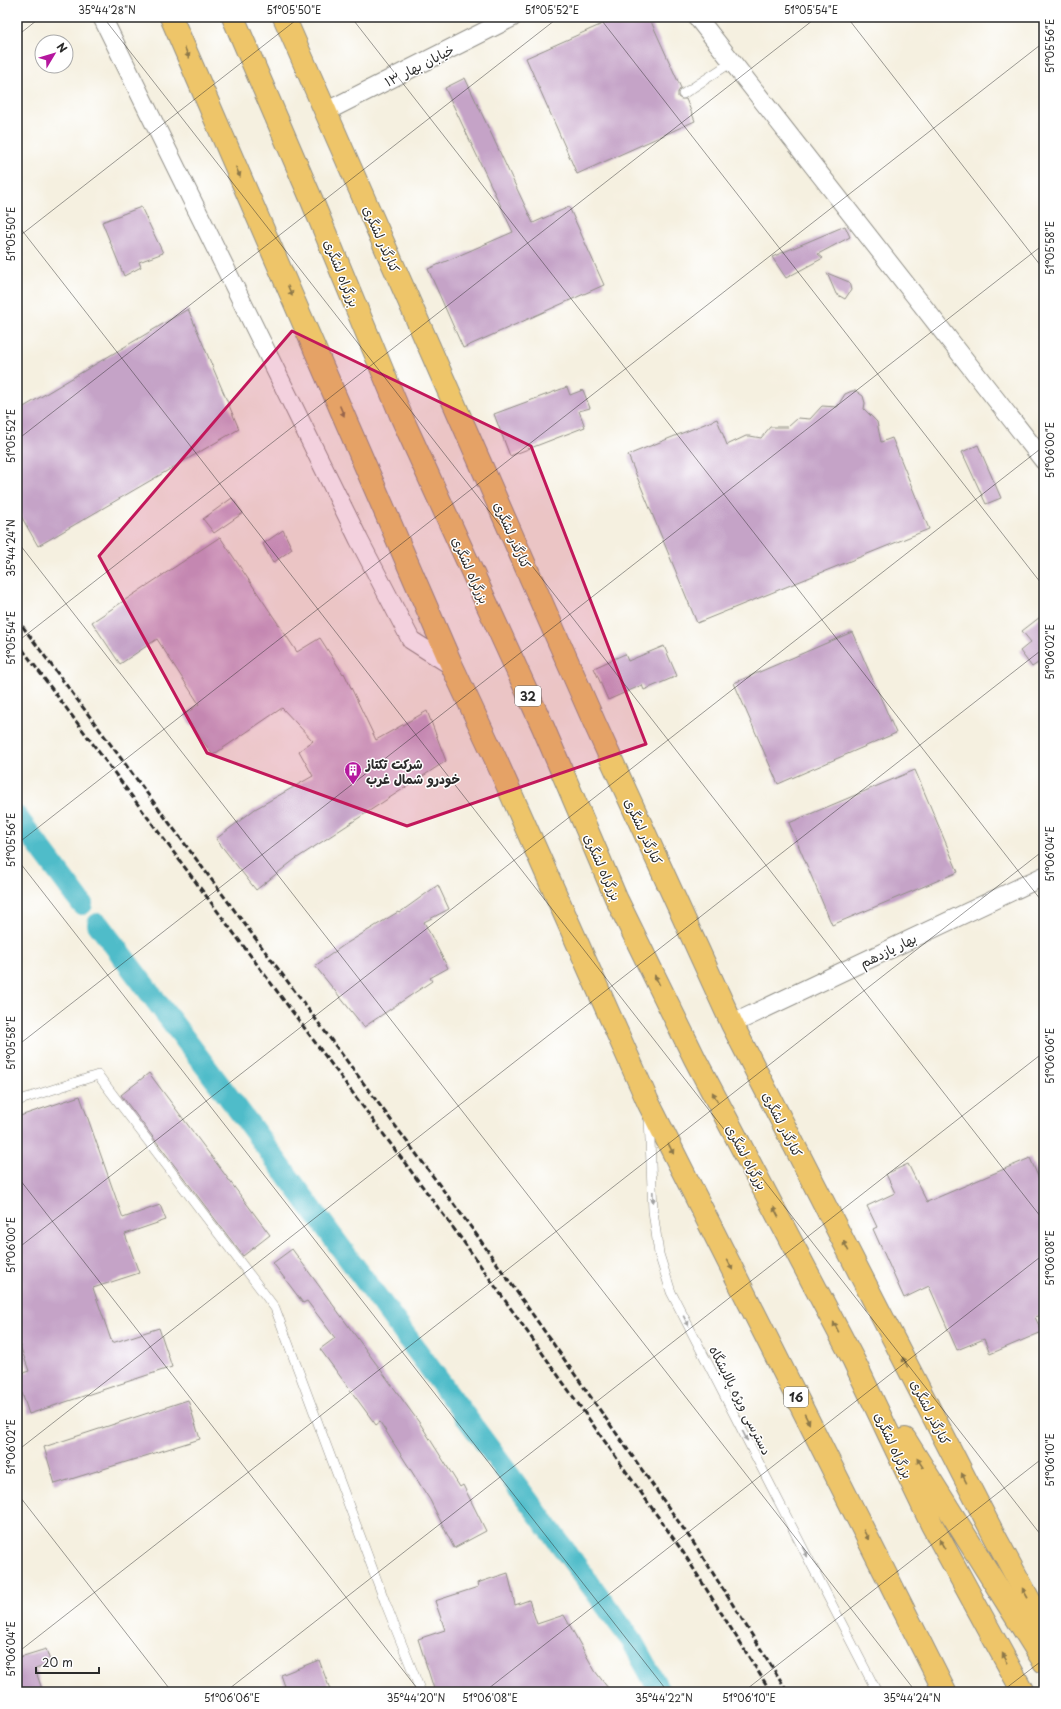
<svg xmlns="http://www.w3.org/2000/svg" width="1061" height="1709" font-family="'Playpen Sans','Playpen Sans Arabic',sans-serif">
	<style>
		.lines { fill: none; stroke-linecap: round; stroke-linejoin: round }
		.canal { stroke: #4fbcc9; stroke-width: 22 }
		.building { fill: #c5a3c7 }
		.service-casing { stroke: #908e86; stroke-width: 10 }
		.minor-casing { stroke: #908e86; stroke-width: 20 }
		.primary-casing { stroke: #908e86; stroke-width: 24 }
		.trunk-casing { stroke: #908e86; stroke-width: 24 }
		.service { stroke: #fff; stroke-width: 9 }
		.minor { stroke: #fff; stroke-width: 18 }
		.primary { stroke: #eec569; stroke-width: 22 }
		.trunk { stroke: #eec569; stroke-width: 22 }
		.rail { stroke: #2b2b2b; stroke-width: 3; stroke-dasharray: 6 3; stroke-linecap: butt }
		.oneway { fill: #8c784a }
		.oneway2 { fill: #a0a0a0 }
		.marked { fill: #c2185b; fill-opacity: 0.2; stroke: #c2185b; stroke-width: 3; stroke-linejoin: round }
		.ticks { fill: none; stroke: #2b2b2b; stroke-width: 1; stroke-opacity: 0.45 }
		.labels { text-anchor: middle; dominant-baseline: central; stroke-width: 3; stroke-linejoin: round; paint-order: stroke }
		.shield { fill: #fff; stroke: #6b6b6b; stroke-width: 1 }
		.shield-label { font-size: 12px; font-weight: bold; fill: #2b2b2b }
		.street-label { font-size: 13px; fill: #2b2b2b; stroke: #fff }
		.poi-label { font-size: 13px; font-weight: bold; fill: #2b2b2b; stroke: #fff; text-anchor: start }
		.neatline { fill: none; stroke: #2b2b2b; stroke-width: 1.5 }
		.ticks-label { font-size: 10px; text-anchor: middle; fill: #2b2b2b }
	</style>
	<rect width="100%" height="100%" fill="#fff"/>
	<filter id="ink" filterUnits="userSpaceOnUse"><feTurbulence type="fractalNoise" baseFrequency=".025" numOctaves="2"/><feDisplacementMap in="SourceGraphic" scale="8" xChannelSelector="R" yChannelSelector="G"/><feConvolveMatrix kernelMatrix="1 2 1 2 8 2 1 2 1" color-interpolation-filters="sRGB"/></filter>
	<filter id="wash" filterUnits="userSpaceOnUse"><feTurbulence type="fractalNoise" baseFrequency=".012" numOctaves="4" result="noise"/><feDisplacementMap in="SourceGraphic" scale="16" xChannelSelector="R" yChannelSelector="G"/><feGaussianBlur stdDeviation="0.9" result="paint"/><feColorMatrix in="noise" values="0 0 0 0 0 0 0 0 0 0 0 0 0 0 0 0 0 1.4 0 .05"/><feComposite in="paint" operator="in"/></filter>
	<g filter="url(#wash)">
		<rect width="100%" height="100%" fill="#f5f0e0"/>
		<g class="lines">
			<path class="canal" d="M17,817L82,904
				M98,924L246,1120L632,1641L660,1692"/>
		</g>
		<g id="blocks">
			<path class="building" d="M618,17H649L681,88L678,92V97L681,99H686L695,121L577,174L526,58Z
				M465,78L533,223L569,207L604,285L463,348L428,269L513,232L445,88Z
				M141,207L163,253L139,262L141,267L124,276L102,222Z
				M845,226L850,237L818,254L823,258L786,278L772,257Z
				M827,273L849,282L851,290L845,299L836,294Z
				M188,309L239,429L38,546L17,509V411Z
				M567,387L570,395L583,390L590,408L579,411L585,427L510,456L494,414Z
				M852,391H856L863,396L865,403L864,409L877,422L881,442L892,438L929,529L697,623L628,455L717,419L727,445L746,436H750L761,438L770,427H788L798,418L810,419L822,406L837,407L845,394Z
				M978,445L1001,498L986,504L962,452Z
				M232,498L243,513L214,533L203,519Z
				M283,530L292,549L273,563L263,544Z
				M220,537L297,652L320,638L343,674L344,673L376,740L427,711L446,761L294,860L256,890L216,839L255,809L313,776L299,751L313,741L282,708L213,755L184,715L199,704L157,639L120,664L92,622Z
				M1044,614V659L1032,667L1020,651L1031,642L1022,631Z
				M852,632L896,733L778,784L734,683Z
				M664,646L677,676L644,690L642,685L608,700L594,668L625,654L628,661Z
				M915,770L958,872L832,925L789,823Z
				M438,885L449,909L424,922L448,968L430,978L432,981L364,1027L315,966L344,945L398,912L399,913Z
				M149,1073L270,1235L243,1256L121,1095Z
				M80,1096L123,1218L160,1205L166,1220L125,1234L139,1273L93,1288L112,1343L159,1328L172,1367L29,1414L17,1378V1375L29,1371L17,1337V1117Z
				M1030,1158L1044,1190V1313L1035,1317L1042,1332L990,1354L984,1339L957,1350L929,1286L904,1298L873,1229L877,1227L867,1206L895,1193L886,1174L908,1164L927,1202Z
				M292,1249L421,1425L460,1487L463,1485L486,1531L454,1548L430,1500L380,1422L376,1425L320,1349L335,1338L307,1301L303,1303L273,1263Z
				M188,1400L200,1439L55,1484L44,1447Z
				M508,1573L515,1605L529,1600L537,1624L564,1615L595,1671L611,1692H435L418,1639L445,1630L435,1601L478,1587L477,1583Z
				M46,1649L51,1664L35,1669L43,1692H17V1658Z
				M319,1660L331,1692H287L281,1675Z"/>
		</g>
	</g>
	<g filter="url(#ink)">
		<use href="#blocks" fill-opacity="0" stroke="#908e86" stroke-width="1"/>
		<g class="lines">
			<g class="service-casing">
				<path id="service" d="M683,94L732,62
					M17,1101L98,1075L275,1308L385,1602L421,1692
					M649,1117L653,1211L659,1254L671,1292L877,1692"/>
			</g>
			<g class="minor-casing">
				<path id="minor" d="M102,17L359,540L411,640L452,666
					M697,17L1044,461
					M325,112L513,17
					M732,1024L1044,876"/>
			</g>
			<g class="primary-casing">
				<path id="primary" d="M284,17L595,724L732,1024L994,1535L1044,1627"/>
			</g>
			<g class="trunk-casing">
				<path id="trunk" d="M171,17L452,666L496,760L648,1102L945,1692
					M233,17L310,196L402,418L543,727L616,898L695,1059L854,1361L932,1525L1023,1692
					M905,1439L1044,1662"/>
			</g>
			<use href="#service" class="service"/>
			<use href="#minor" class="minor"/>
			<use href="#primary" class="primary"/>
			<use href="#trunk" class="trunk"/>
			<path class="rail" d="M17,619L476,1234L697,1548L788,1692
				M17,642L463,1241L683,1552L771,1692"/>
		</g>
		<defs><path id="oneway-solid" d="M-6-.8H1V-3.2L6.5 0L1 3.2V.8H-6Z"/></defs>
		<g class="oneway">
			<use href="#oneway-solid" transform="translate(187 53) rotate(67)"/>
			<use href="#oneway-solid" transform="translate(238 172) rotate(67)"/>
			<use href="#oneway-solid" transform="translate(290 291) rotate(67)"/>
			<use href="#oneway-solid" transform="translate(342 411) rotate(67)"/>
			<use href="#oneway-solid" transform="translate(657 980) rotate(-116)"/>
			<use href="#oneway-solid" transform="translate(715 1097) rotate(-118)"/>
			<use href="#oneway-solid" transform="translate(671 1149) rotate(63)"/>
			<use href="#oneway-solid" transform="translate(776 1212) rotate(-118)"/>
			<use href="#oneway-solid" transform="translate(846 1246) rotate(-117)"/>
			<use href="#oneway-solid" transform="translate(730 1265) rotate(63)"/>
			<use href="#oneway-solid" transform="translate(836 1327) rotate(-118)"/>
			<use href="#oneway-solid" transform="translate(905 1362) rotate(-117)"/>
			<use href="#oneway-solid" transform="translate(807 1419) rotate(63)"/>
			<use href="#oneway-solid" transform="translate(920 1463) rotate(-123)"/>
			<use href="#oneway-solid" transform="translate(964 1478) rotate(-117)"/>
			<use href="#oneway-solid" transform="translate(866 1535) rotate(63)"/>
			<use href="#oneway-solid" transform="translate(942 1544) rotate(-119)"/>
			<use href="#oneway-solid" transform="translate(1025 1593) rotate(-119)"/>
			<use href="#oneway-solid" transform="translate(1005 1658) rotate(-119)"/>
		</g>
		<g class="oneway2">
			<use href="#oneway-solid" transform="translate(653 1197) rotate(88)"/>
			<use href="#oneway-solid" transform="translate(686 1321) rotate(63)"/>
			<use href="#oneway-solid" transform="translate(745 1436) rotate(63)"/>
			<use href="#oneway-solid" transform="translate(805 1552) rotate(63)"/>
		</g>
	</g>
	<path class="marked" d="M292,331L531,446L646,744L407,826L207,753L99,556Z"/>
	<path class="ticks" d="M103,17L1044,1221M351,17L1044,904M599,17L1044,587M847,17L1044,270M17,36L41,17M17,224L1044,1539M17,238L300,17M17,440L559,17M17,541L916,1692M17,642L817,17M17,844L1044,42M17,859L668,1692M17,1046L1044,244M17,1176L420,1692M17,1249L1044,446M17,1451L1044,648M17,1493L172,1692M17,1653L1044,850M225,1692L1044,1052M484,1692L1044,1254M743,1692L1044,1457M1001,1692L1044,1659"/>
	<defs>
		<g id="building-pin" transform="scale(0.9)"><path d="M0 17L-7.5 6A9.5 9.5 0 1 1 7.5 6Z" fill="#b5179e" stroke="#fff"/><path d="M-4-6H4V6H1V3H-1V6H-4ZM-2.5-4.3h1.7v1.8h-1.7ZM.8-4.3h1.7v1.8H.8ZM-2.5-1h1.7V.8h-1.7ZM.8-1h1.7V.8H.8Z" fill="#fff"/></g>
	</defs>
	<g fill-rule="evenodd">
		<use href="#building-pin" x="353" y="770"/>
	</g>
	<g class="labels">
		<g class="shield">
			<rect x="515" y="686" width="26" height="20" rx="3"/>
			<rect x="784" y="1387" width="24" height="20" rx="3"/>
		</g>
		<g class="shield-label">
			<text x="528" y="696">32</text>
			<text x="796" y="1397">16</text>
		</g>
		<g class="street-label">
			<text transform="translate(419 65) rotate(-27)">خیابان بهار ۱۳</text>
			<text transform="translate(382 239) rotate(66)">کنارگذر لشگری</text>
			<text transform="translate(342 273) rotate(68)">بزرگراه لشگری</text>
			<text transform="translate(513 535) rotate(66)">کنارگذر لشگری</text>
			<text transform="translate(471 570) rotate(66)">بزرگراه لشگری</text>
			<text transform="translate(644 831) rotate(65)">کنارگذر لشگری</text>
			<text transform="translate(603 867) rotate(66)">بزرگراه لشگری</text>
			<text transform="translate(888 950) rotate(-26)">بهار یازدهم</text>
			<text transform="translate(783 1124) rotate(63)">کنارگذر لشگری</text>
			<text transform="translate(747 1157) rotate(62)">بزرگراه لشگری</text>
			<text transform="translate(741 1400) rotate(63)">دسترسی ویژه پالایشگاه</text>
			<text transform="translate(931 1412) rotate(63)">کنارگذر لشگری</text>
			<text transform="translate(894 1445) rotate(65)">بزرگراه لشگری</text>
		</g>
		<g class="poi-label">
			<text x="366" y="763">شرکت تکتاز<tspan x="366" dy="15">خودرو شمال غرب</tspan></text>
		</g>
	</g>
	<rect width="1061" height="1709" fill="none" stroke="#fff" stroke-width="44"/>
	<g transform="translate(54 54) rotate(52)"><circle r="19" fill="#ffffff" stroke="#aaaaaa"/>
	<path d="M0-3L7 15L0 10L-7 15Z" fill="#b5179e"/>
	<text y="-6" font-size="11" font-weight="bold" text-anchor="middle" fill="#2b2b2b">N</text>
	</g>
	<path d="M36 1667v6h63v-6" fill="none" stroke="#2b2b2b" stroke-width="2"/>
	<text x="42" y="1667" font-size="12" fill="#2b2b2b" stroke="#ffffff" stroke-width="3" paint-order="stroke">20 m</text>
	<rect x="22" y="22" width="1017" height="1665" class="neatline"/>
	<g class="ticks-label">
		<text x="107" y="14">35°44'28"N</text>
		<text x="294" y="14">51°05'50"E</text>
		<text x="552" y="14">51°05'52"E</text>
		<text x="811" y="14">51°05'54"E</text>
		<text transform="translate(1050 46) rotate(-90)" y="4">51°05'56"E</text>
		<text transform="translate(11 234) rotate(-90)" y="4">51°05'50"E</text>
		<text transform="translate(1050 248) rotate(-90)" y="4">51°05'58"E</text>
		<text transform="translate(11 436) rotate(-90)" y="4">51°05'52"E</text>
		<text transform="translate(1050 450) rotate(-90)" y="4">51°06'00"E</text>
		<text transform="translate(11 548) rotate(-90)" y="4">35°44'24"N</text>
		<text transform="translate(11 638) rotate(-90)" y="4">51°05'54"E</text>
		<text transform="translate(1050 652) rotate(-90)" y="4">51°06'02"E</text>
		<text transform="translate(11 840) rotate(-90)" y="4">51°05'56"E</text>
		<text transform="translate(1050 854) rotate(-90)" y="4">51°06'04"E</text>
		<text transform="translate(11 1043) rotate(-90)" y="4">51°05'58"E</text>
		<text transform="translate(1050 1056) rotate(-90)" y="4">51°06'06"E</text>
		<text transform="translate(11 1245) rotate(-90)" y="4">51°06'00"E</text>
		<text transform="translate(1050 1258) rotate(-90)" y="4">51°06'08"E</text>
		<text transform="translate(11 1447) rotate(-90)" y="4">51°06'02"E</text>
		<text transform="translate(1050 1460) rotate(-90)" y="4">51°06'10"E</text>
		<text transform="translate(11 1649) rotate(-90)" y="4">51°06'04"E</text>
		<text x="232" y="1702">51°06'06"E</text>
		<text x="416" y="1702">35°44'20"N</text>
		<text x="490" y="1702">51°06'08"E</text>
		<text x="664" y="1702">35°44'22"N</text>
		<text x="749" y="1702">51°06'10"E</text>
		<text x="912" y="1702">35°44'24"N</text>
	</g>
</svg>
